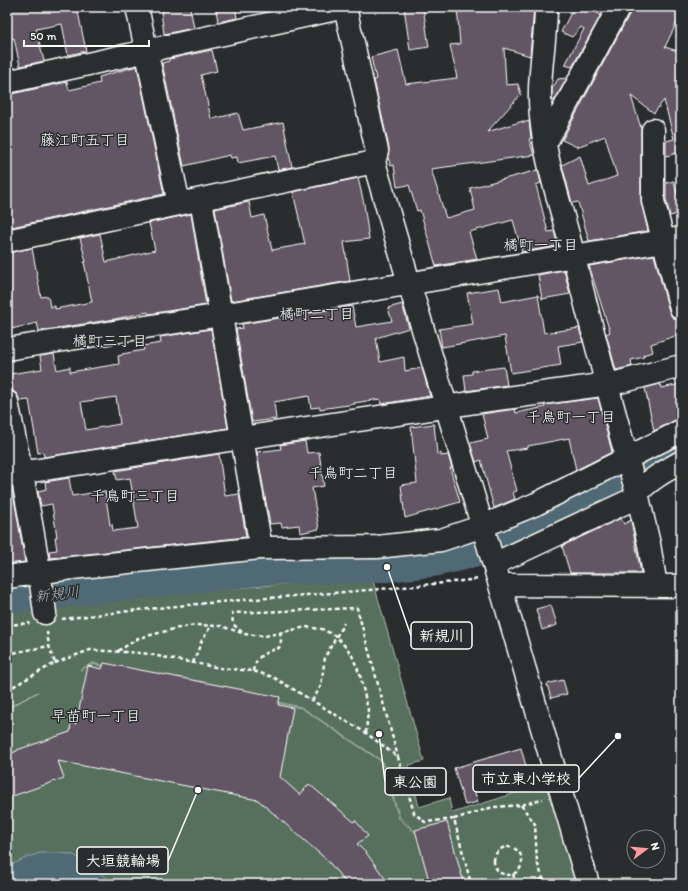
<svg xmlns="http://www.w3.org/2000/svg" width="688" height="891" font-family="Itim,'Klee One',sans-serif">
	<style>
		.green { fill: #566f5d; stroke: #aab7ae }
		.water { fill: #4f6974; stroke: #95a5ac }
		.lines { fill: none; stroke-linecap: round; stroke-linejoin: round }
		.river { stroke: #4f6974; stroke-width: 30 }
		.building { fill: #625665; stroke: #fff; fill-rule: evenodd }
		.minor-casing { stroke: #fff; stroke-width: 25 }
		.path { stroke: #fff; stroke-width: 2.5; stroke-dasharray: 4 3; stroke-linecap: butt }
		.minor { stroke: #2a2d2e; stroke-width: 22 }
		.labels { text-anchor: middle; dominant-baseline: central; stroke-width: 3; stroke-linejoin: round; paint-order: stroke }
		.neighbourhood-label { font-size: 15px; fill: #fff; stroke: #2a2d2e }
		.water-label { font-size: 15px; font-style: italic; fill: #a7b4ba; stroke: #2a2d2e }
		.leader { fill: none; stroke: #fff; stroke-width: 1.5 }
		.callout-dot { fill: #fff; stroke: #2a2d2e; stroke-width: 1.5 }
		.callout { fill: #2a2d2e; stroke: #fff; stroke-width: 1.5 }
		.callout-label { font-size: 15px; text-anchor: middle; font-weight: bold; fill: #fff }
	</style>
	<rect width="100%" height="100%" fill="#2a2d2e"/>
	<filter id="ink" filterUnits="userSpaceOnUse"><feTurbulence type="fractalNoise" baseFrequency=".025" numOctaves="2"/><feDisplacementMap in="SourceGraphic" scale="8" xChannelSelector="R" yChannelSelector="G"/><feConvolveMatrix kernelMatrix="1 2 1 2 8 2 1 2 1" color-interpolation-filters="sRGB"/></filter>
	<g filter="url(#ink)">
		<path class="green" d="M372,577L424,761L409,765L419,807L449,798L452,813L551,782L582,884H460L417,833L400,818L382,761L301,707L92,663L80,670L92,664L301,708L381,761L399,819L417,834L459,884H7V709L38,692L7,708V612L110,598Z"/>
		<path class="water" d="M40,853H61L74,855L115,884H7V867L28,857Z"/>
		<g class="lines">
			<path class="river" d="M7,599L265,570L387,567L438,561L473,553L523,533L561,516L681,450"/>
		</g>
		<path class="building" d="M7,7H77L86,51L68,55L62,24L36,29L44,61L20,66L14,38L7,40Z
			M163,7H190L194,28L164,34L161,12H164Z
			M231,7H235L237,18L218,22L216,10Z
			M404,7H423L429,47L410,50Z
			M457,7H534L530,56L504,48L506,85L518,84L521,94L487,132L523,121V123L529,121L531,138L529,139L534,155L431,169L446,218L475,210L470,188L538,170L541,183L536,185L548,232L554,231L558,246L522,252L513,220L469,232L477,259L436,266L420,210L417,211L409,185L397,187L394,165L391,166L388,158L389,148L374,80L376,79L371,57L398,50L406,84L457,78L450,45L460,44Z
			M574,7H586L601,15L572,67L565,65L584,29L581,27L572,37L561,32Z
			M631,7H681V23L677,22L665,47L681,52V152L666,156V141L674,139L664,100L654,113L631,96L641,128V201L648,231L589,241L578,202L572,203L562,165L580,156L589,186L617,176L605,136L577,147L562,140L630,13Z
			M212,50L217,71L201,75L211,118L212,119L238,113L243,130L283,122L292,167L278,170L275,156L238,163L237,157L231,158L230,155L184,166L162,63L169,61V59Z
			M137,66L164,194L7,228V95L67,82L69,90L100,83L99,77Z
			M567,78L554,101L552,100V89L558,79Z
			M358,178L364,204L369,239L344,242L350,281L231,301L215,209L249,202L252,218L264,215L272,250L305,244L293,192Z
			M674,181L677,194H681V213L670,216L666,199V183Z
			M191,214L206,305L149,314L148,312L115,319L39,331L37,323L7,330V253L32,248L41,297L48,296L50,307L55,306V309L92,302L84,262H86L80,238L100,234L106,262L155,250L149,223Z
			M654,255L669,311L672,317L678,320L681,334L651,344L653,352L643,355L644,357L631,360L632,366L616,370L606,334L610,332L589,266Z
			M564,270L570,294L542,299L538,275Z
			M499,288L502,302L538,295L544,333L579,328L583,342L558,346L561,365L511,373L505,336L442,347L439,329L473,324L467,293Z
			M402,304L409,328L376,338L380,362L404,357L405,371L422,368L430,396L381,404L380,399L354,403L355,404L320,409V407L311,408L309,396L274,402L276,419L252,422L236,329L243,328L242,324L352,306L356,327L392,321L388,308Z
			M211,329L228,428L44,457L43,452L38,453L29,400L20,401L17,394L13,391L10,374L42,369L40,356L54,354L57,370L70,367V372L119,364L118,356L122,355V354L144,350L143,346L161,343L160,337ZM116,397L120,424L86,430L81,402Z
			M504,367L507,385L466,391L464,375L472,374V371Z
			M660,384L661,388L681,384V419L675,420L654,431L645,388Z
			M598,398L612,452L576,470L569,438L528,446V448L506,451L517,491L513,492L515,499L494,508L481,460L476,462L470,443L488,439L482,414L515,409L516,413L545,407L544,405Z
			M434,424L437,454L441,453V456L448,455L452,468H450L460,502L405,518L401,485L417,483L411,427Z
			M305,441L307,453L319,452L324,486L312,488L319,529L300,533L299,525L282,527L281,523L270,524L257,452L281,449L280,445Z
			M219,454L225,496L239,494L246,537L50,558L49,551L57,550L55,537H57L52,504L41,506L38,491L46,489L45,482L69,478L72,496L105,491L110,525L112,524L113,531L138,528L130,478L117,480L115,471Z
			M7,487H12L25,562L7,564Z
			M621,518L624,524L631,520L641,573H570L562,546Z
			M551,605L557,625L542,630L536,609Z
			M104,663L280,697L278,705L293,708L280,777L300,795L309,784L354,822L355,820L368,836L357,844L367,854L389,884H347L327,860L258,800L58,761L64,778L7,798V755L17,751V750L70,732L71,723L76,724L88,666L102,669Z
			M563,680L567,694L551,698L547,684Z
			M521,748L528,774L474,790L478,802L465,805L454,768Z
			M447,822L464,884H430L415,830Z"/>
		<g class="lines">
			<g class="minor-casing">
				<path id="minor" d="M137,7L179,204
					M345,7L377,151L374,162L409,283L484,531L588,884
					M546,7C546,38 539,69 540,100C541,148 558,196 570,242C591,326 613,410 637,493C649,480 665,471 681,462
					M7,82L345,7
					M653,130V201L681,308
					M545,144L619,7
					M201,200L261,548
					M7,241L374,162
					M7,349L221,315L681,238
					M7,402C22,472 36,542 45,613
					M7,475L242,438L483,401L594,386L620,382L681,366
					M494,564L631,500L637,493L649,544L656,586
					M7,577L72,568L261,548L377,547L441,540L483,526L536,504L681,431
					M501,587L509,585L681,586"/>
			</g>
			<path class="path" d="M62,619C127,611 191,604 256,599C330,593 405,588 479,579
				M7,625L30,623
				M118,651L139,638L174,629L195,625L221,626L242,633
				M7,654L49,646
				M55,663L90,650L142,653L220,668L253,671L273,677L366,733L398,757L414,813L425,822L454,819L471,884
				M193,663L202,640L211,626
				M253,671C256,656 265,652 279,648L281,642L280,632
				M7,690L55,663L49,646L47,632
				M312,701L321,686L325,657L344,623
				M366,733L368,710L360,675L351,653L336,636L322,629L306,627L265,636L244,634L233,624L232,613L357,608L398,757
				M521,805L535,824L537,862L545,884
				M454,819L493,807L521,805L543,799
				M494 861a14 14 0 1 1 28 0a14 14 0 1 1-28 0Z
				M513,874L516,884
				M527,884L543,879"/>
			<use href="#minor" class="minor"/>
		</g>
	</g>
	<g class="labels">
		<g class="neighbourhood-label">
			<text x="85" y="140">藤江町五丁目</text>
			<text x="541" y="245">橘町一丁目</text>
			<text x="317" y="314">橘町二丁目</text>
			<text x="110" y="341">橘町三丁目</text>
			<text x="571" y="417">千鳥町一丁目</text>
			<text x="353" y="473">千鳥町二丁目</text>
			<text x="135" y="496">千鳥町三丁目</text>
			<text x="96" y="716">早苗町一丁目</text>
		</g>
		<g class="water-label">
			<text transform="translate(57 594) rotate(-7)">新規川</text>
		</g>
	</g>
	<path class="leader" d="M387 567L411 636M618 736L579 778M379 734L385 782M198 790L168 861"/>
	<g class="callout-dot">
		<circle cx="387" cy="567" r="4"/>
		<circle cx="618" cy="736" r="4"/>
		<circle cx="379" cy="734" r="4"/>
		<circle cx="198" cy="790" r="4"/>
	</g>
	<g class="callout">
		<rect x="411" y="622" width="61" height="27" rx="4"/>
		<rect x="473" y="765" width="106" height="27" rx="4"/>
		<rect x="385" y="768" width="61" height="27" rx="4"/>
		<rect x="77" y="847" width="91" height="27" rx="4"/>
	</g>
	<g class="callout-label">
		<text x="442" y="641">新規川</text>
		<text x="526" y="784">市立東小学校</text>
		<text x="415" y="787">東公園</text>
		<text x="123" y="866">大垣競輪場</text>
	</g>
	<rect width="688" height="891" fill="none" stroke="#2a2d2e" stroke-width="24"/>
	<rect x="12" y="12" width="664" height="867" fill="none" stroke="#fff" stroke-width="1.5" filter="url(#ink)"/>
	<g transform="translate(646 849) rotate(74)"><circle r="19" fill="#2a2d2e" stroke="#7f8182"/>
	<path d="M0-3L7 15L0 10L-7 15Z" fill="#ff9aa2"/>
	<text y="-6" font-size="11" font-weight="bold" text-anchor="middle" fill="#ffffff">N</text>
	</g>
	<path d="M24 40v6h125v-6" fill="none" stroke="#ffffff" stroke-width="2"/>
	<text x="30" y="40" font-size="12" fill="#ffffff" stroke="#2a2d2e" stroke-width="3" paint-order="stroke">50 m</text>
</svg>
